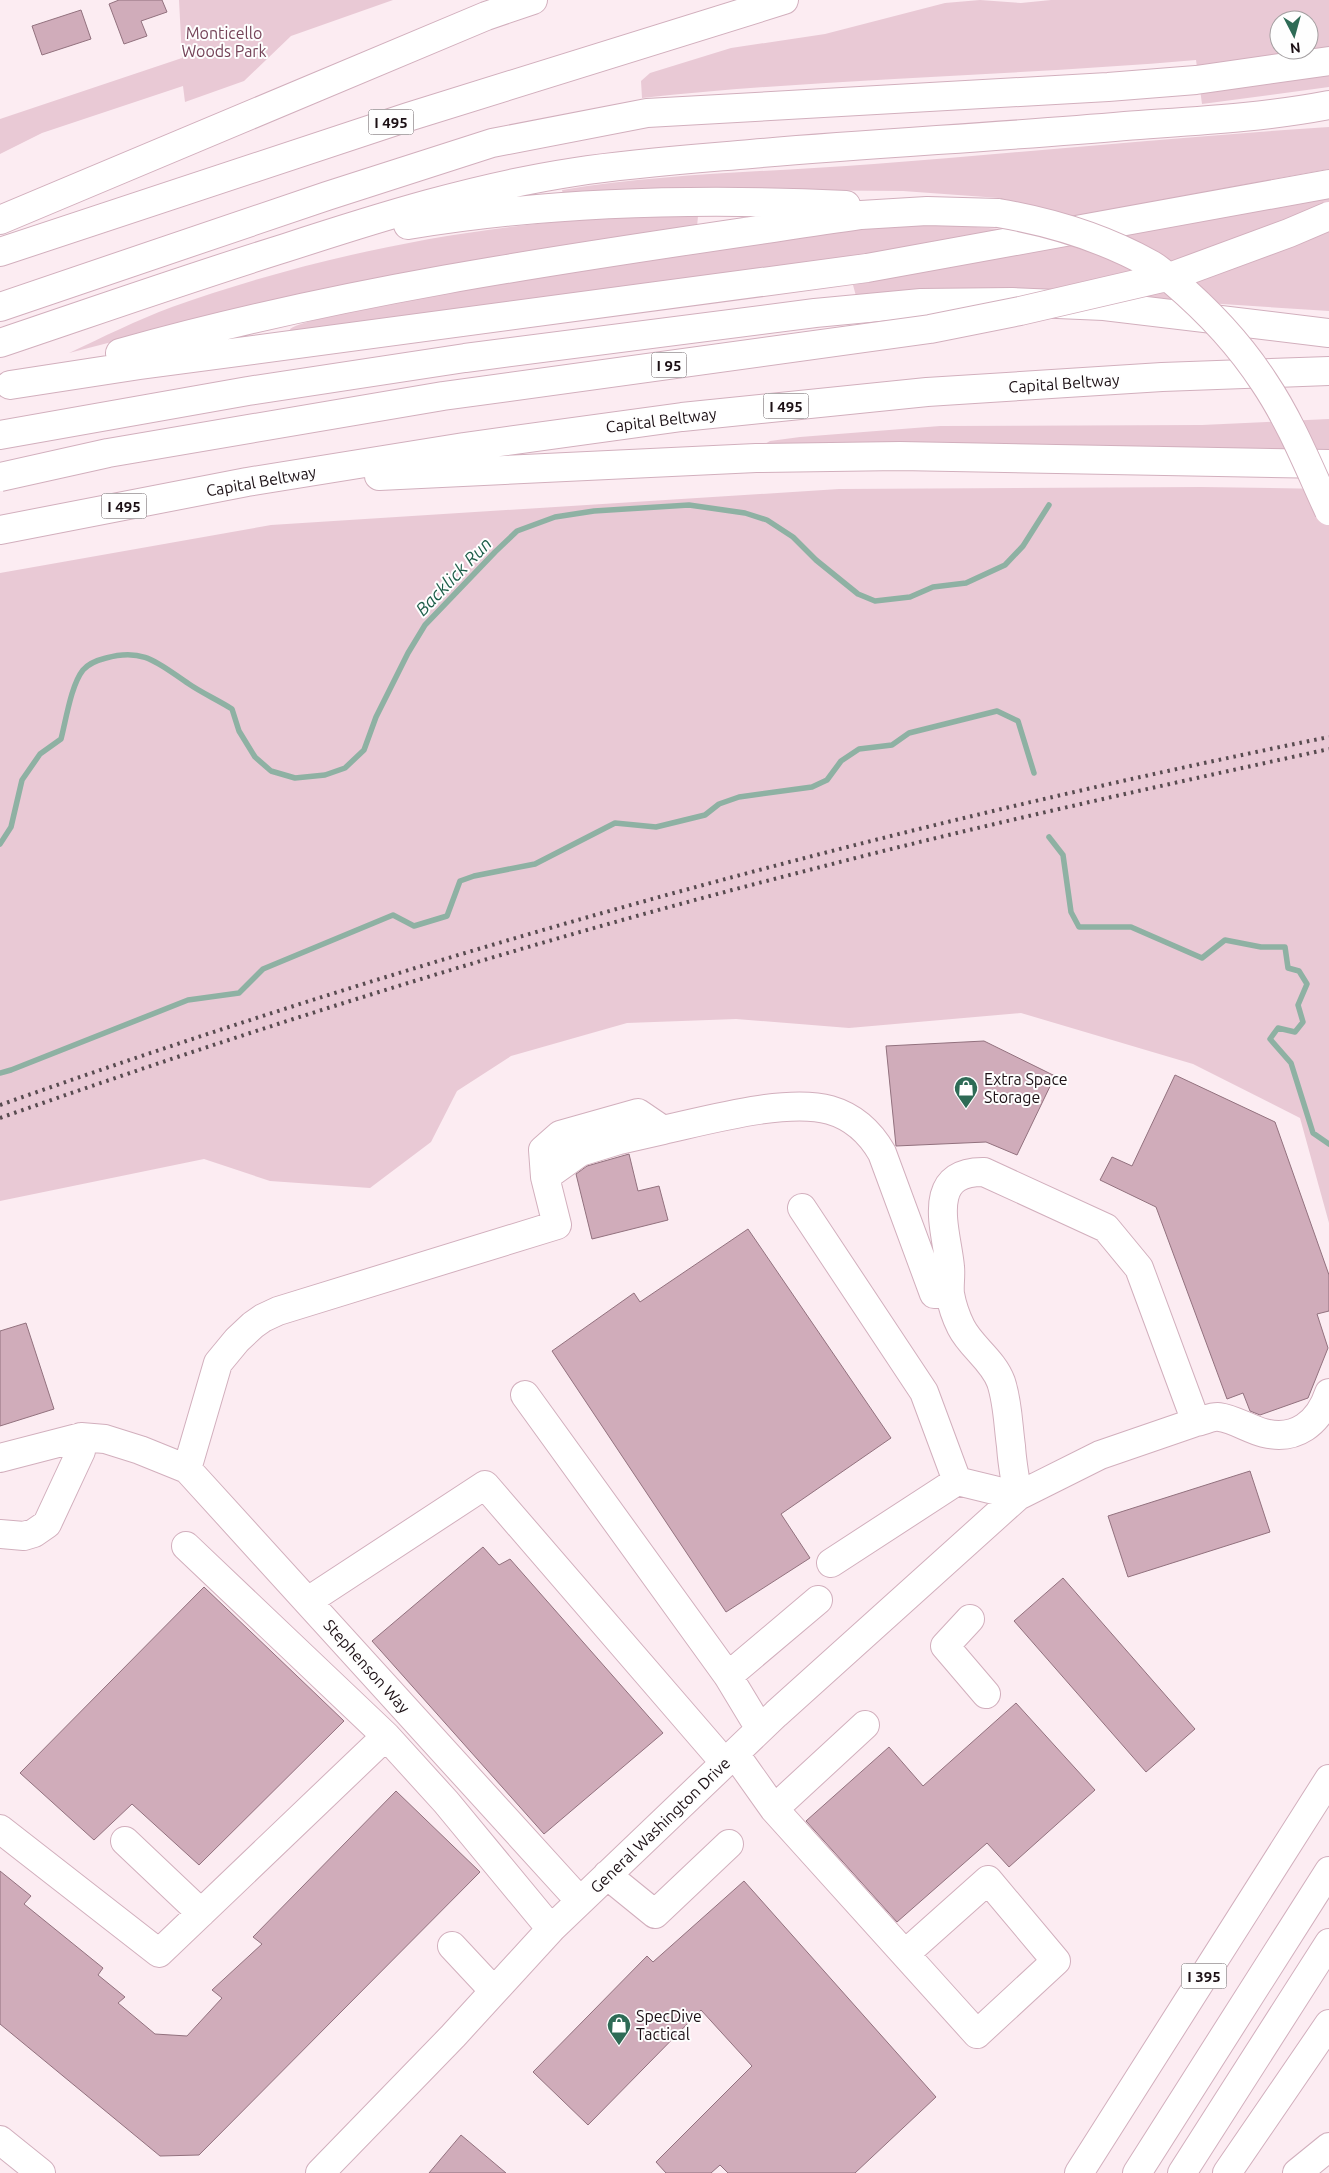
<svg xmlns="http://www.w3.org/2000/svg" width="1329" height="2173" font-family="Ubuntu,sans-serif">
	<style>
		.green { fill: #e9c9d5; fill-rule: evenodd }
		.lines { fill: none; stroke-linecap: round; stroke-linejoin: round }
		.stream { stroke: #8eb1a3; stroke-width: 5.5 }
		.building { fill: #d0acba; stroke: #92717e }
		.minor-casing { stroke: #d2afbd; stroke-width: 30 }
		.highway-casing { stroke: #d2afbd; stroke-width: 30 }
		.minor { stroke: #fff; stroke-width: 28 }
		.highway { stroke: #fff; stroke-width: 28 }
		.rail { stroke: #584b50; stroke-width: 4; stroke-dasharray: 2.5 5; stroke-linecap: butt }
		.highway-bridge-casing { stroke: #d2afbd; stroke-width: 30; stroke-linecap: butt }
		.highway-bridge { stroke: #fff; stroke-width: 28 }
		.labels { text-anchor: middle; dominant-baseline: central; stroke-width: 4; stroke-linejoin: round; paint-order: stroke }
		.shield { fill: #fefefe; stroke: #60575b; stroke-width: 1 }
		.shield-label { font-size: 15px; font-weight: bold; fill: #1c1015 }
		.park-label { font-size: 16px; fill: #754459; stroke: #fefefe }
		.street-label { font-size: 16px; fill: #1c1015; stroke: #fefefe }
		.poi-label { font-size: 16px; fill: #1c1015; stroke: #fefefe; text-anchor: start }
		.water-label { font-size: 18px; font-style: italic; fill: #1e5e4a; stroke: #fefefe }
	</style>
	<rect width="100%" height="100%" fill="#fcecf2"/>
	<path class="green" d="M179,0H393L291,36L244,81L185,102L183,86L42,133L0,154V119L182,58Z
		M980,0L1021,3L1051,0H1329V87L1202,104L1196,60C1011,76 826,78 642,98L641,81L650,73L731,48L825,34L945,3ZM1279,20H1309V50H1279Z
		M1329,127V169L1074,216L999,198L903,191L651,189L563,194L562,190C665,173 770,172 874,164C1026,152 1177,137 1329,127Z
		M1329,198V311L1022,291L856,296L853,285Z
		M698,216L697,227C649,233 602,239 554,247C391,272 229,311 69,353C103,337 137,320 172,307C307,259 450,229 592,219C628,217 663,217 698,216Z
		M936,224L1014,230L770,270L291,332L290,329C302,320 367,309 385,305C539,274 694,253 849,231L896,225Z
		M1329,419V453L763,445L770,441L800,437L940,426L1202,425Z
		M1201,487L1329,489V1223L1300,1118L1193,1064L1021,1013L849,1028L736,1019L627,1023L511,1056L457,1091L431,1142L370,1188L270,1181L204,1159L0,1201V573L271,525L839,489Z"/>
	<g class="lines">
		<path class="stream" d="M1049,837L1063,855L1071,912L1079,927H1131L1202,958L1225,940L1261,947H1285L1288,968L1299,971L1307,984L1298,1005L1303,1022L1295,1032L1278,1028L1270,1039L1291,1063L1313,1133L1329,1144
			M0,844L11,827L22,780L40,754L61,739C66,720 71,685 83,670C89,663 98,660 106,658C144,647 159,664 189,684C202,693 218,700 232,709L239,731L255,757L271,771L295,778L325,775L345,768L364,750L376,717L408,653L425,625L495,552L517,531L555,517L594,511L689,505L745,513L767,520L793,537L816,560L858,594L875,601L910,597L933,587L966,583L1005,565L1023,546L1049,505
			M0,1073L11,1070L188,1000L239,993L263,969L393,915L414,926L447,916L460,881L474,876L535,864L615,823L656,827L705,815L719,804L739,797L812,787L827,780L841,761L859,749L892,745L909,733L997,711L1018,721L1034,773"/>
	</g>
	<path class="building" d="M119,0H162L167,12L141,21L147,36L124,44L109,4Z
		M81,10L91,39L42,55L32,26Z
		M984,1041L1055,1076L1017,1155L986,1142L896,1146L886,1046Z
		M1175,1075L1275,1122L1329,1275V1311L1317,1314L1328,1348L1308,1398L1260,1415L1250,1411L1243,1393L1227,1399L1156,1207L1100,1180L1112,1157L1132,1166Z
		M629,1154L638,1191L659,1186L668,1220L592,1239L576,1174L587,1166Z
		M748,1229L891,1438L781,1514L810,1558L726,1612L552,1351L634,1293L640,1302Z
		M26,1323L54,1409L0,1426V1331Z
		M1250,1471L1270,1532L1128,1577L1108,1516Z
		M483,1547L499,1565L510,1559L663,1733L544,1834L372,1641Z
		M1063,1578L1195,1729L1146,1772L1014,1621Z
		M204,1587L344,1721L199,1865L132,1804L94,1840L20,1773Z
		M1016,1703L1095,1790L1009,1867L987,1843L897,1922L806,1821L889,1747L923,1786Z
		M396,1791L480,1872L199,2155L160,2156L0,2024V1871L31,1896L24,1904L103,1968L98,1975L125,1997L118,2003L155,2034L187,2036L222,1998L212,1990L262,1944L253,1937Z
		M744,1881L936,2097L855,2173H728L720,2165L711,2173H666L656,2162L752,2066L701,2010L588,2125L533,2072L647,1956L653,1962Z
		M461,2135L506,2173H429Z"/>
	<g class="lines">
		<g class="minor-casing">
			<path id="minor" d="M545,1177L580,1152L619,1140L663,1130
				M802,1208L924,1392L957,1481
				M525,1395L728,1676L760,1729
				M1196,1422C1203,1421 1212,1416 1219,1417C1234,1419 1249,1429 1264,1433C1296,1441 1319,1423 1329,1393
				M0,1458L81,1437L105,1439L140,1450L187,1469L580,1901
				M187,1469L218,1363L237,1340L253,1325L263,1318L278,1311L557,1225L545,1177L543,1150L560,1135L638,1113L663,1130C708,1120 787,1098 830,1110C854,1117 870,1132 882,1153L934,1294H950
				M0,1534L24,1536L34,1533L47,1524L81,1451V1437
				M186,1546L386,1736L446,1802L551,1929
				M831,1563L957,1481L1018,1496
				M308,1601L485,1485L725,1763
				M970,1619L945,1646L986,1694
				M728,1676L818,1600
				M735,1754L774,1809L865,1725
				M774,1809L977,2034L1056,1961L988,1880L905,1954
				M0,1829L159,1953L386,1736
				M125,1841L201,1913
				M607,1875L655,1914L729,1844
				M452,1946L494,1991
				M0,2140L41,2173
				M320,2173L453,2036L551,1929L776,1714L1018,1496L1100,1455L1196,1422L1139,1268L1106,1228L984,1172C923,1171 947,1232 950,1267C951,1276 949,1285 950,1294C952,1305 956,1317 961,1327C971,1347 993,1360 1001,1382C1008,1403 1008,1425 1011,1446C1012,1463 1015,1479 1018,1496
				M1297,2173L1329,2147"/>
		</g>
		<g class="highway-casing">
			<path id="highway" d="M0,220L486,16L533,0
				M408,225C552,201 701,198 846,205
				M0,252L408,117L784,0
				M0,307L327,196L492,143L647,113L1108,87L1196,80L1329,61
				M0,343C95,311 189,278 285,248C380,217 476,187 575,172C633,163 692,159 751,154C876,143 1001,137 1125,126C1193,121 1262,118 1329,105
				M120,353C363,284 612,252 861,215L927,211L998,213
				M10,385L140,365L867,268L1329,184
				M0,435L248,391L465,358L815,313L921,303L1012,302L1104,306L1329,333
				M379,476L756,458L900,456L1329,464
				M0,530L247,482L464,447L682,417L927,392L1162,377L1329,371
				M1079,2173L1329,1779
				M1137,2173L1329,1871
				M1182,2173L1329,1943
				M1227,2173L1329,2024"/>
		</g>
		<use href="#minor" class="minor"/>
		<use href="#highway" class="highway"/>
		<path class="rail" d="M0,1105C434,951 878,828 1329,737
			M0,1118C266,1024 535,940 809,870C981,825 1155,787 1329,749"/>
		<g class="highway-bridge-casing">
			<path id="highway-bridge" d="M998,213C1051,222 1104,238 1152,265C1159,269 1166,276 1173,281C1207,310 1240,345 1264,382C1291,422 1309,468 1329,511
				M0,477L108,453L443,396L930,329L1020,311L1175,275L1289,233L1329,216"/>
		</g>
		<use href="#highway-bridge" class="highway-bridge"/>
	</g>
	<defs>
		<g id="shop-pin" transform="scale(1.25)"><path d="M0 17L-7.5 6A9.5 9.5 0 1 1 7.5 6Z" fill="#2e6b56" stroke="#fefefe"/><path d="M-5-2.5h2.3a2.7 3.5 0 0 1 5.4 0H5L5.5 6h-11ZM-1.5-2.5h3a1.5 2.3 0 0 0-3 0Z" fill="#fff"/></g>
	</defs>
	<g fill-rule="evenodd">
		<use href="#shop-pin" x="966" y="1088"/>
		<use href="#shop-pin" x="619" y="2025"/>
	</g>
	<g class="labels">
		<g class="shield">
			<rect x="368.5" y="109.5" width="45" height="25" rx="4"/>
			<rect x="651.5" y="352.5" width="35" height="25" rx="4"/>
			<rect x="763.5" y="393.5" width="45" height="25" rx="4"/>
			<rect x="101.5" y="493.5" width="45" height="25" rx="4"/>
			<rect x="1181.5" y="1963.5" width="45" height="25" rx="4"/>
		</g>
		<g class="shield-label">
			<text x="391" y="122">I 495</text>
			<text x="669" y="365">I 95</text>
			<text x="786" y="406">I 495</text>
			<text x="124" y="506">I 495</text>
			<text x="1204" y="1976">I 395</text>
		</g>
		<g class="park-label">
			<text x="224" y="33">Monticello<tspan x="224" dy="18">Woods Park</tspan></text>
		</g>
		<g class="street-label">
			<text transform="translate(1064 383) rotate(-4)">Capital Beltway</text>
			<text transform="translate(661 420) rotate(-7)">Capital Beltway</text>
			<text transform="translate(261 481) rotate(-10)">Capital Beltway</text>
			<text transform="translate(367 1666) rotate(48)">Stephenson Way</text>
			<text transform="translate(660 1825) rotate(-44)">General Washington Drive</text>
		</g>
		<g class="poi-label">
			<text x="984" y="1079">Extra Space<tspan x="984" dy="18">Storage</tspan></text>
			<text x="636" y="2016">SpecDive<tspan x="636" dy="18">Tactical</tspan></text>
		</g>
		<g class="water-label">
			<text transform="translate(453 576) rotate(-46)">Backlick Run</text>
		</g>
	</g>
	<g transform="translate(1294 35) rotate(174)"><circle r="24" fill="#fefefe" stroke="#a49fa1"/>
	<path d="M0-4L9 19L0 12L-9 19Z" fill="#2e6b56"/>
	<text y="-8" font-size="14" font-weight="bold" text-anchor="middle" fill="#1c1015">N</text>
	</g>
</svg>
